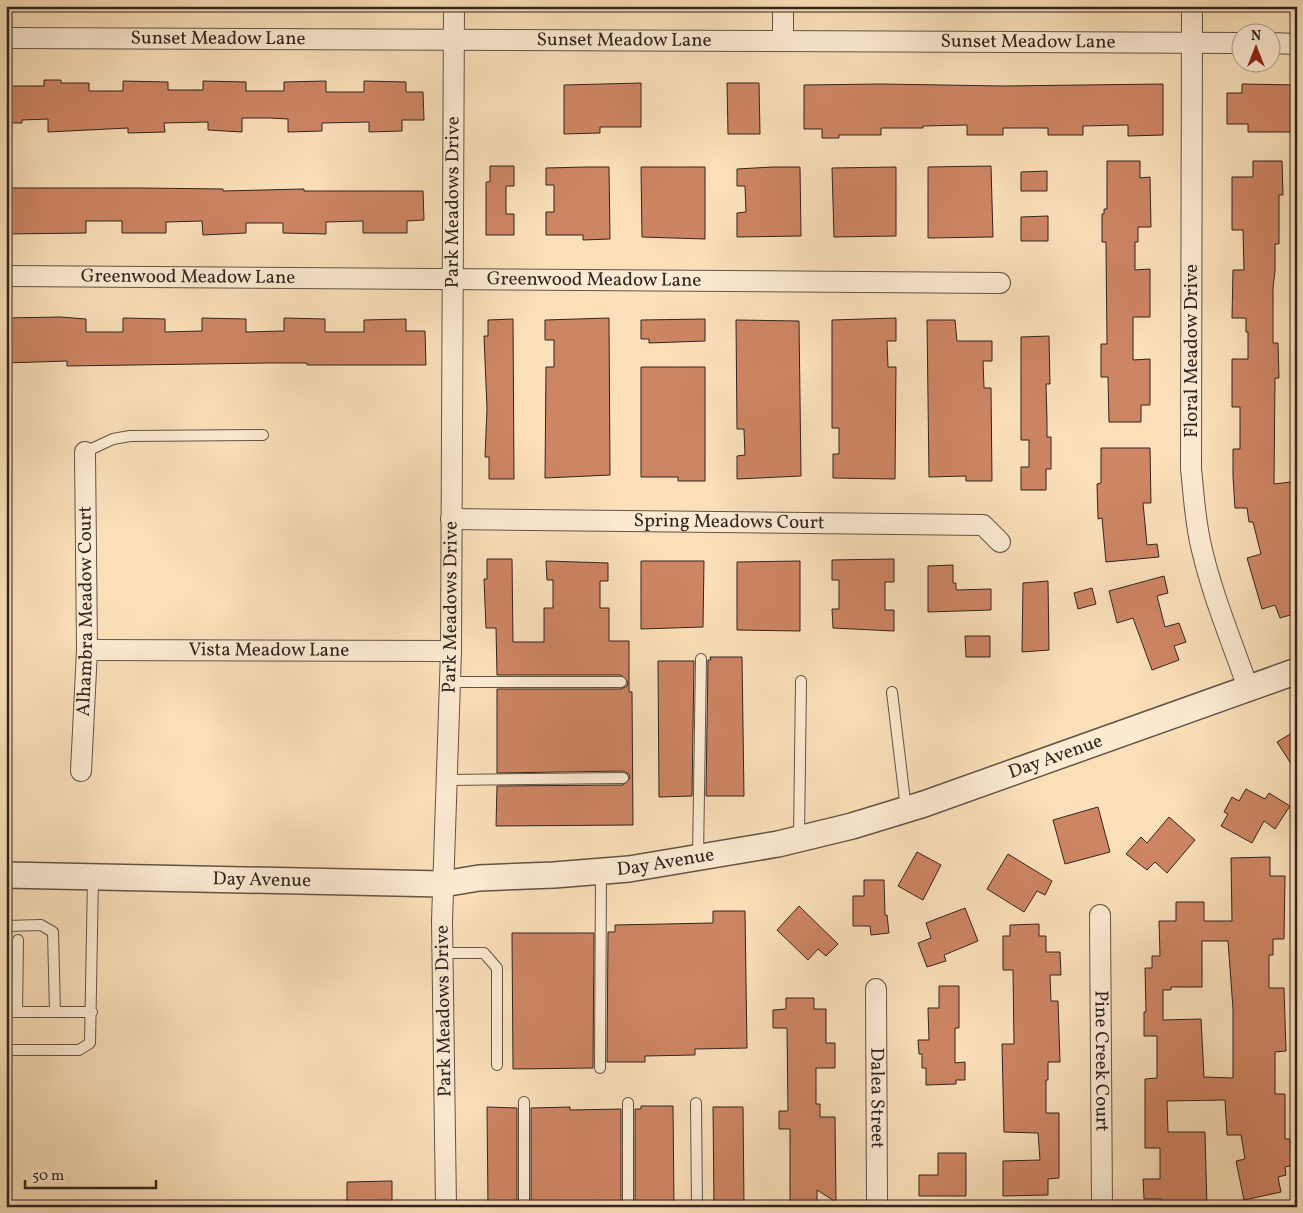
<svg xmlns="http://www.w3.org/2000/svg" width="1303" height="1213" font-family="Vollkorn,serif">
	<style>
		.building { fill: #ce8564; stroke: #312520; fill-rule: evenodd }
		.lines { fill: none; stroke-linecap: round; stroke-linejoin: round }
		.service-casing { stroke: #635446; stroke-width: 12 }
		.minor-casing { stroke: #635446; stroke-width: 22 }
		.tertiary-casing { stroke: #635446; stroke-width: 28 }
		.service { stroke: #fcead2; stroke-width: 10 }
		.minor { stroke: #fcead2; stroke-width: 20 }
		.tertiary { stroke: #fcead2; stroke-width: 25 }
		.labels { text-anchor: middle; dominant-baseline: central; stroke-width: 4.5; stroke-linejoin: round; paint-order: stroke }
		.street-label { font-size: 19px; fill: #312520; stroke: #fcead2 }
	</style>
	<rect width="100%" height="100%" fill="#fadfb9"/>
	<filter id="stains"><feTurbulence type="fractalNoise" baseFrequency=".004" numOctaves="4"/><feColorMatrix values="0 0 0 0 .2 0 0 0 0 .09 0 0 0 0 .02 0 0 0 .5 -.17"/></filter>
	<radialGradient id="worn" r=".72"><stop offset=".6" stop-color="#630" stop-opacity="0"/><stop offset="1" stop-color="#630" stop-opacity=".3"/></radialGradient>
	<path class="building" d="M44,80H61V83H89V91H123V81L168,82V90H203V81L246,82V91H284V82L326,81V92H364V81L406,82V92H423L424,120H402V131L369,132V122L322,123V131L288,132V119L270,118H242V132L208,130V122L164,123L165,132L128,133V128L48,132V119L22,120V123H6V86H44Z
		M641,83V127H600V133L564,134V85Z
		M727,83H759L760,134H728Z
		M881,84L1003,86L1163,84V135L1128,136V125L1083,126V135H1048V128H1003V135H967V125L923,126V128H881V135H839V138H822V129H804V85Z
		M1242,84L1297,85V132H1248V124H1227V93H1242Z
		M1107,161H1140V178L1150,177L1151,227H1138V242H1135V270L1150,269V317H1133V360L1150,359V405H1141V422H1109L1108,377H1101V344H1107L1106,242H1102V214H1104V209H1107Z
		M1253,161H1282L1283,195H1279V244H1275V271L1273,288V343H1278L1279,378H1275L1274,484L1291,482L1297,530V613L1280,618L1275,605L1262,609L1247,558L1261,554L1253,522H1249L1247,508H1235L1233,477V449H1240V407H1232V359H1248V332H1246V318H1232L1233,270H1244L1243,230H1232V177H1253Z
		M490,166H514V186H506V214H514V235H486V182H490Z
		M991,166L993,237L928,238V167Z
		M586,167H609L610,239L583,240V235H546V212H554V185H546V168Z
		M641,167H705V239L642,237Z
		M773,167H800L801,236L737,237V213L746,212L745,186H737V169Z
		M896,167V236L834,237L832,168Z
		M1047,171V191H1021V172Z
		M6,188H141L223,189V191L304,189V191H423L424,220L407,221V233H363V221L326,222V234L283,233V223H246V233L203,235L202,221L166,222V233H122V221H86V233L6,234Z
		M1048,216V241H1021V217Z
		M60,317L86,319V332H123V318L165,319V332L202,331V318L246,319V332L284,331V318L325,319V332H364V320L406,319V331H425L426,365H307V363H267L67,366V361L6,363V318Z
		M609,318L610,475L545,478L546,367H554V340H545V320Z
		M896,318V341H887L888,367H896L895,479L833,478V454H839V428H832V320Z
		M513,319L514,479H489V457H485L487,409L484,336H488V320Z
		M705,319V341L649,343V339H641V320Z
		M736,320L799,321L801,476L737,479V456L745,455L744,429H737Z
		M927,320H955L957,341H992V361H983L984,388H991L992,481H966V476L929,477Z
		M1049,336L1050,384H1046L1047,420V437H1051V469H1046V490H1021V467H1029V440H1021V337Z
		M641,367H705V481H678V477H641Z
		M1101,448H1150L1151,503H1143L1147,545L1157,544L1159,557L1106,562L1102,518L1098,519L1097,484L1101,483Z
		M487,559H512L513,642H544V608H553V580H547L546,561L608,563V581H600V608H609V641H629V692H632L633,825L496,826L497,786L623,785L630,778L629,774L623,771L497,773V689H621L627,686L628,682L621,675H497L496,628H486L484,579H487Z
		M894,559V582H885V610H894V631L833,628L832,609H839V580H832V560Z
		M641,561H704L703,627L641,629Z
		M800,561V631L737,630V562Z
		M953,565V583H956V590L991,589V610L928,612V566Z
		M1164,576L1168,593L1157,596L1165,627L1179,623L1186,642L1174,646L1179,660L1152,670L1133,618L1117,623L1109,591Z
		M1048,581L1049,650L1022,652L1023,583Z
		M1092,588L1096,604L1078,609L1074,593Z
		M965,636H990V657H966Z
		M710,657H742L744,796H706L708,660H711Z
		M658,661H694L692,796L659,797Z
		M1297,730V773L1277,742Z
		M1246,789L1265,799L1269,793L1290,806L1275,829L1264,821L1252,843L1221,826L1228,814L1224,812L1232,797L1239,801Z
		M1098,807L1110,852L1065,864L1053,820Z
		M1169,817L1195,840L1167,873L1155,862L1147,870L1126,854L1141,837L1147,843Z
		M917,852L941,865L923,900L898,886Z
		M1008,854L1052,881L1045,895L1037,891L1024,912L987,889Z
		M1270,857V876H1285L1284,939H1273V955H1269V988H1284L1286,1051L1275,1052V1094H1285V1139H1290L1294,1165L1285,1167L1286,1175L1278,1177L1281,1192L1244,1200L1236,1161L1245,1159L1241,1135H1227L1225,1100L1167,1101L1168,1132H1205L1207,1207H1162V1199H1144L1143,1179H1160V1148H1145V1079L1157,1078V1036H1144V1012H1146L1145,968H1152V956H1160L1159,921H1176V902H1204V921H1232L1231,858ZM1202,941H1228L1233,1009V1078L1204,1077L1201,1019L1163,1020V990H1171V987H1202Z
		M864,880H884L885,915H887L889,933L871,935L870,926H853V896H864Z
		M799,906L838,944L826,956L818,949L808,960L777,930Z
		M965,908L978,941L944,955L946,961L927,967L918,943L931,938L926,923Z
		M713,911H745L747,1048L695,1049V1055L645,1056V1062H607L608,932H615V925L713,923Z
		M1039,924V936H1046V952H1060L1061,975H1050L1051,1001H1058L1060,1062H1048V1080H1046V1113H1059V1178L1048,1179V1195L1003,1196V1161L1040,1160L1038,1133L1004,1132L1002,1044H1014L1013,970H1003V936H1010V925Z
		M512,933H594L593,1068L513,1069Z
		M939,986H959V1028H955V1063L965,1062V1080H956V1084L926,1085V1068H922V1054H919L918,1040H929L928,1008H939Z
		M786,998H814V1009H826V1043H835V1068H816V1104H820V1117H835L836,1202L817,1190V1202H790V1129H779V1111H788L787,1028H773V1010L786,1009Z
		M641,1106H673L674,1207H635V1109H641Z
		M487,1107L517,1108V1207H488Z
		M570,1107V1110L621,1109V1207H531V1108Z
		M713,1107H743L744,1207H714Z
		M938,1153H966V1196H919V1175H938Z
		M392,1181V1207H347V1182Z"/>
	<g class="lines">
		<g class="service-casing">
			<path id="service" d="M85,452L113,439L130,436L263,435
				M450,682H621
				M892,692L906,809
				M447,780L623,778
				M799,838L801,681
				M698,857L701,659
				M6,926L41,925L53,932L55,1012
				M443,953H484L497,968V1065
				M6,1012H92
				M17,1012L18,940
				M6,1050H79L90,1043L93,877
				M600,1068L601,872
				M628,1103V1207
				M696,1103L697,1207
				M524,1207V1102"/>
		</g>
		<g class="minor-casing">
			<g id="minor">
				<path d="M783,6V40"/>
				<path d="M1192,6L1191,469C1194,496 1195,523 1202,550C1213,597 1232,642 1248,688"/>
				<path id="s1" d="M6,38L1240,43"/>
				<path d="M1270,43L1297,44"/>
				<path id="s2" d="M6,276L1000,283"/>
				<path id="s3" d="M451,519L983,525L1000,542"/>
				<path id="s4" d="M87,650L451,651"/>
				<path id="s5" d="M81,771L87,650L85,452"/>
				<path id="s6" d="M1100,915L1102,1207"/>
				<path id="s7" d="M876,989L877,1207"/>
				<path id="s8" d="M446,1207L442,921L451,651L454,6"/>
			</g>
		</g>
		<g class="tertiary-casing">
			<g id="tertiary">
				<path id="s9" d="M6,875L443,884L479,878L554,875L629,869L778,844L852,826L924,804L1297,671"/>
			</g>
		</g>
		<use href="#service" class="service"/>
		<use href="#minor" class="minor"/>
		<use href="#tertiary" class="tertiary"/>
	</g>
	<g class="labels">
		<g class="street-label">
			<text stroke="none"><textPath href="#s1" startOffset="212">Sunset Meadow Lane</textPath></text>
			<text stroke="none"><textPath href="#s1" startOffset="618">Sunset Meadow Lane</textPath></text>
			<text stroke="none"><textPath href="#s1" startOffset="1022">Sunset Meadow Lane</textPath></text>
			<text stroke="none"><textPath href="#s8" startOffset="1005">Park Meadows Drive</textPath></text>
			<text stroke="none"><textPath href="#s2" startOffset="182">Greenwood Meadow Lane</textPath></text>
			<text stroke="none"><textPath href="#s2" startOffset="588">Greenwood Meadow Lane</textPath></text>
			<text transform="translate(1192 351) rotate(-90)">Floral Meadow Drive</text>
			<text stroke="none"><textPath href="#s3" startOffset="278">Spring Meadows Court</textPath></text>
			<text stroke="none"><textPath href="#s8" startOffset="600">Park Meadows Drive</textPath></text>
			<text stroke="none"><textPath href="#s5" startOffset="160">Alhambra Meadow Court</textPath></text>
			<text stroke="none"><textPath href="#s4" startOffset="182">Vista Meadow Lane</textPath></text>
			<text stroke="none"><textPath href="#s9" startOffset="1066">Day Avenue</textPath></text>
			<text stroke="none"><textPath href="#s9" startOffset="661">Day Avenue</textPath></text>
			<text stroke="none"><textPath href="#s9" startOffset="256">Day Avenue</textPath></text>
			<text transform="translate(444 1011) rotate(-91)">Park Meadows Drive</text>
			<text stroke="none"><textPath href="#s6" startOffset="146">Pine Creek Court</textPath></text>
			<text stroke="none"><textPath href="#s7" startOffset="109">Dalea Street</textPath></text>
		</g>
	</g>
	<rect width="1303" height="1213" fill="none" stroke="#fadfb9" stroke-width="25"/>
	<rect x="8" y="8" width="1288" height="1198" fill="none" stroke="#312520" stroke-width="2.5"/>
	<rect x="12" y="12" width="1278" height="1188" fill="none" stroke="#312520"/>
	<g transform="translate(1256 48)"><circle r="24" fill="#fcead2" stroke="#ab9b8b"/>
	<path d="M0-4L9 19L0 12L-9 19Z" fill="#8f2418"/>
	<text y="-8" font-size="14" font-weight="bold" text-anchor="middle" fill="#312520">N</text>
	</g>
	<path d="M25 1180v8h131v-8" fill="none" stroke="#312520" stroke-width="2.5"/>
	<text x="32" y="1180" font-size="15" fill="#312520" stroke="#fcead2" stroke-width="4" paint-order="stroke">50 m</text>
	<rect width="100%" height="100%" filter="url(#stains)"/>
	<rect width="100%" height="100%" fill="url(#worn)"/>
</svg>
